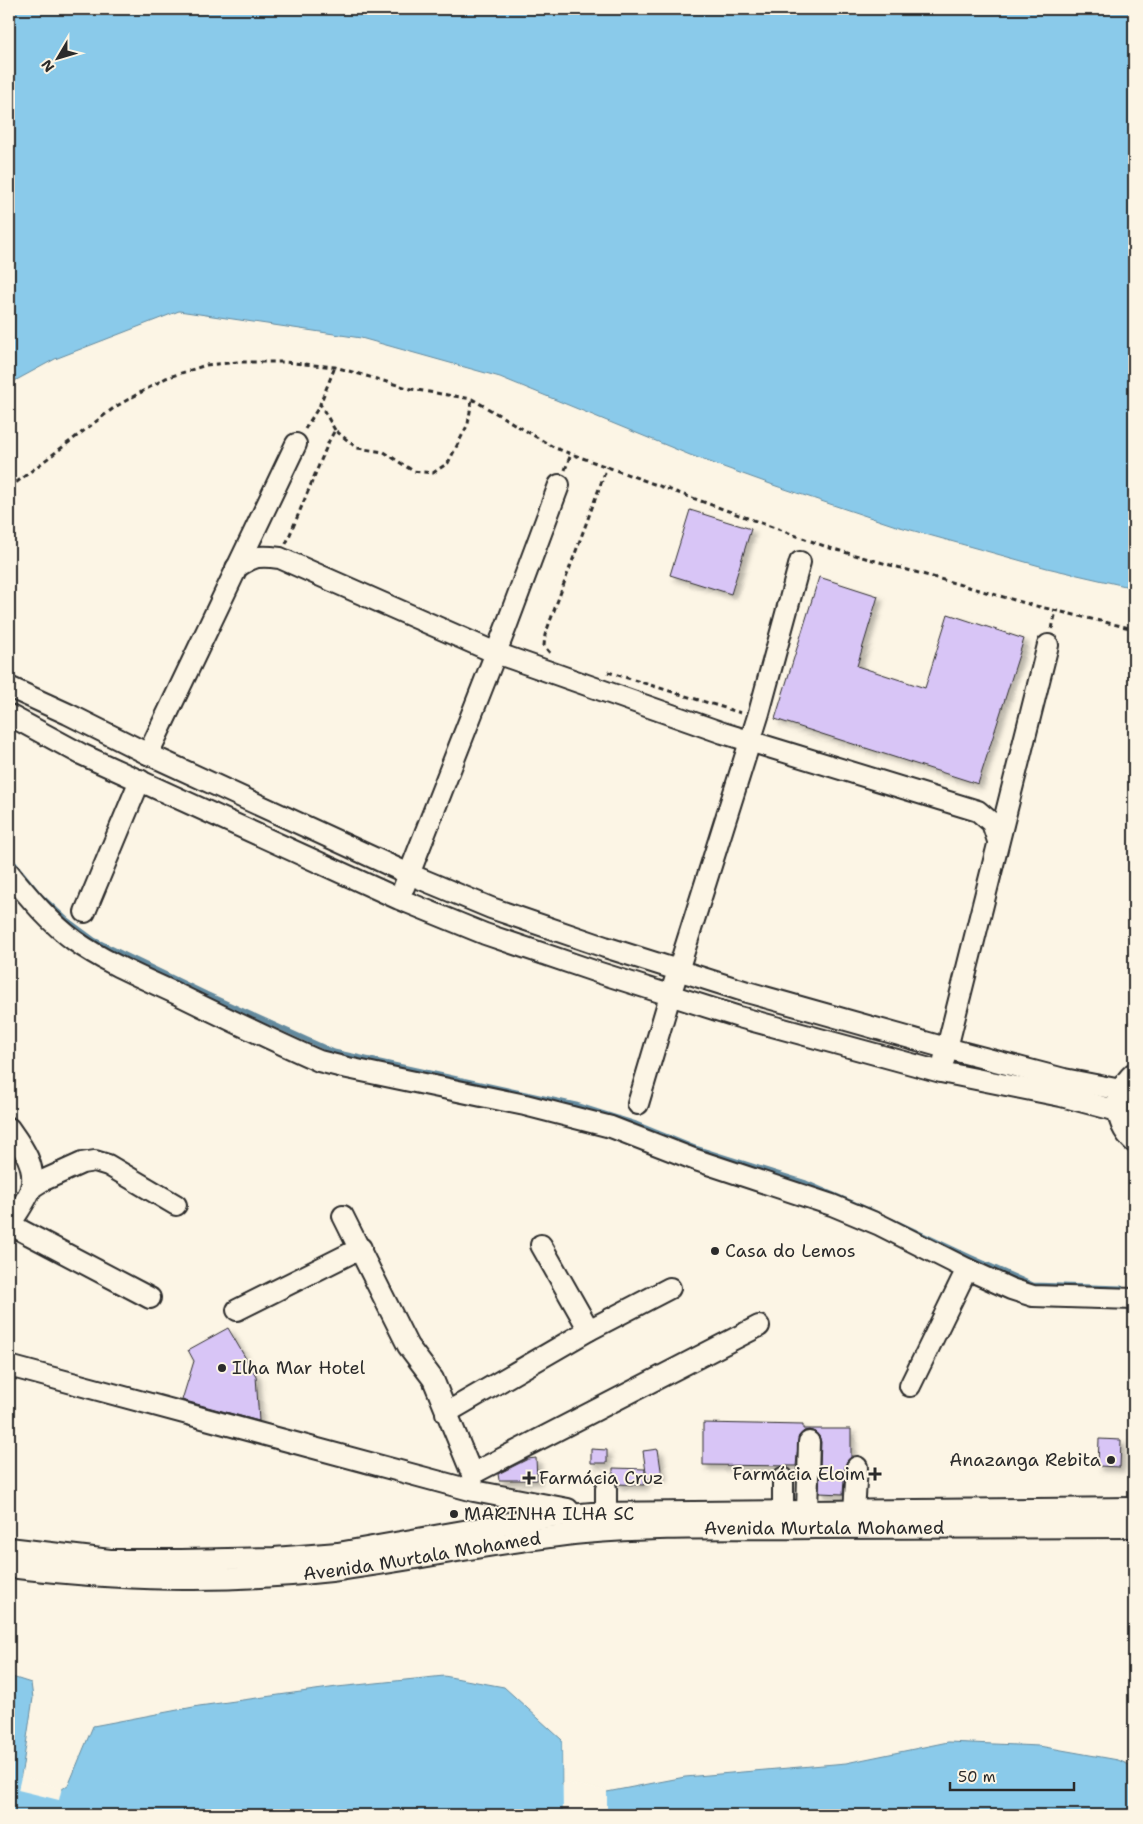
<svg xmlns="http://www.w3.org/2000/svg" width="1143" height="1824" font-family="'Shantell Sans',sans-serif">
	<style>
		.water { fill: #8acaea; stroke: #648a9e }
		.pier { fill: #fcf5e5 }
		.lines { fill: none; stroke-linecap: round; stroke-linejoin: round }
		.stream { stroke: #648a9e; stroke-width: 5 }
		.building { fill: #d8c5f6; stroke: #2b2b2b; filter: url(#shadow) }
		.minor-casing { stroke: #2b2b2b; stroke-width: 24 }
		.path { stroke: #2b2b2b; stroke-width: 3; stroke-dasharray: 5 4; stroke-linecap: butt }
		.minor { stroke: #fcf5e5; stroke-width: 20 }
		.poi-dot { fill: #2b2b2b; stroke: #fcf5e5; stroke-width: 2 }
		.labels { text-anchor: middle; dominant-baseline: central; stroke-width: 4; stroke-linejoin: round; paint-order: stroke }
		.poi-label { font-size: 18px; fill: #2b2b2b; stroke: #fcf5e5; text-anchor: start }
		.street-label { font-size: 18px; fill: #2b2b2b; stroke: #fcf5e5 }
	</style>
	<defs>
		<filter id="shadow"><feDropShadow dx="4.5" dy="4.5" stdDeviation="2.5" flood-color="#0004"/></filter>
	</defs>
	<rect width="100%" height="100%" fill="#fcf5e5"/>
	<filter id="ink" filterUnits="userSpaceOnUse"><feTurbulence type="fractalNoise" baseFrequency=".02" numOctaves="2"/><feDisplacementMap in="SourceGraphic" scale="10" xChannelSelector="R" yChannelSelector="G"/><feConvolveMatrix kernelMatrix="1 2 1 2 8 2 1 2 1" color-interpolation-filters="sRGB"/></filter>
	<g filter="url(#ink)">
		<path class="water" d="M9,9H1134V588L1047,568L893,525L776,486L690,455L500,377L361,338L179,311L55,359L9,384Z
			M9,1676L31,1683L33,1698L21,1778L61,1790L69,1784L93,1726L199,1706L337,1687L444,1676L504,1687L562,1740V1785L607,1792L685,1777L846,1763L948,1742L1039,1746L1118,1760L1134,1767V1815H9Z"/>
		<path class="pier" d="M562,1737L565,1740L564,1783L607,1790V1815H563Z
			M29,1742L24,1776L60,1788L62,1787L59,1800L18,1790Z"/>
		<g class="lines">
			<path class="stream" d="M9,857L40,895L67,920L94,940L206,994L334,1052L576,1105L636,1124L695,1148L806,1183L876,1213
				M891,1220L970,1257L1033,1285L1121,1288"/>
		</g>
		<path class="building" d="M690,510L751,529L731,594L670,575Z
			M819,577L878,596L857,666L925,688L948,614L1024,639L978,784L775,719Z
			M228,1328L256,1376L259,1421L182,1400L194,1361L188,1350Z
			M703,1423L803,1425V1429H851V1457L847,1461L845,1466L843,1494L819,1493L821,1442L819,1436L815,1432L809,1430L804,1431L799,1436L796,1466L703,1465Z
			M1099,1439L1121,1440L1120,1467L1098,1466Z
			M591,1449L607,1450V1463H591Z
			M658,1449L662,1477L647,1479L643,1451Z
			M536,1458L537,1480H499L498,1474L528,1459Z
			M613,1468L645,1469L644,1485L617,1484L613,1478Z"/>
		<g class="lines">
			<g class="minor-casing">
				<g id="minor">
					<path d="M236,568C254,556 258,555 280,558L496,653L723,733L978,811L992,823L998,841"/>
					<path d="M9,687L68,714L148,754L409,874L491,908L605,947L747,992L946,1048L1064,1079L1121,1090"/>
					<path d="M9,715L81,754L399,899L485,934L597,972L739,1017L941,1072L1061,1096L1118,1111"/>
					<path d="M148,754L296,444"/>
					<path d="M9,873C29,897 49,922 75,941C106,963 143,978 177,994C224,1017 271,1040 319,1061L343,1067L525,1105L611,1127L696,1160L832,1205L880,1225L967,1269L1011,1289L1033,1296L1134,1299"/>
					<path d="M404,887L506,627L559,485"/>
					<path d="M85,912L140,780"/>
					<path d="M944,1060L1048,645"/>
					<path d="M1134,1073C1113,1092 1113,1122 1134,1142"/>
					<path d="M638,1104L670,996L759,713L800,562"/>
					<path d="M9,1128C21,1145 37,1165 31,1188C29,1197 15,1216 10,1225"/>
					<path d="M31,1188L42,1181L82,1163L95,1161L108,1165L176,1205"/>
					<path d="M343,1216L408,1346L433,1379L472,1474L473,1487"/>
					<path d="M9,1224L150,1298"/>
					<path d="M541,1245L589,1330"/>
					<path d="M237,1310L361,1248"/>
					<path d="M9,1366L474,1491L568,1509"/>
					<path d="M910,1386L967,1269"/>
					<path d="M446,1413L589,1330L670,1288"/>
					<path d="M472,1474L759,1326"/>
					<path d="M783,1478V1511"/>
					<path d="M606,1488V1513"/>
					<path d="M807,1511L809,1442"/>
					<path d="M854,1511L857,1467"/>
					<path d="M9,1548L110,1560H181L274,1558L338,1553L509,1523L549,1517L592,1513L1134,1508"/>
					<path id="s1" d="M9,1567C118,1580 222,1584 331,1571C416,1560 499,1541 584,1533C661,1526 739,1529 816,1528C922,1528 1028,1527 1134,1527"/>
				</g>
			</g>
			<path class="path" d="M305,429L320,405
				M335,430L320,404L335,367
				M565,470L571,454
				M9,488L115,407L166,378L206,365L239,362H284L335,367L411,389L472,399L555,448L830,548L1032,605L1134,629
				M286,544L329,441L335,430L357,448L384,452L413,471L433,473L448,463L468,424L472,399
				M1052,629L1056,611
				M550,653L544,646L545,635L607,467
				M608,672L741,713"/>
			<use href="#minor" class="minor"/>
		</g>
	</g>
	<g class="poi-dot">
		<circle cx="715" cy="1251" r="5"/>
		<circle cx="222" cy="1368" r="5"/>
		<circle cx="1111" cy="1460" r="5"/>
		<path d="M872.5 1466.5h5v5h5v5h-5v5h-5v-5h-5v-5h5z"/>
		<path d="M526.5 1470.5h5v5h5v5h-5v5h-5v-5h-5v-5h5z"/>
		<circle cx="454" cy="1514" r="5"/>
	</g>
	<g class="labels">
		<g class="poi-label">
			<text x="725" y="1251">Casa do Lemos</text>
			<text x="232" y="1368">Ilha Mar Hotel</text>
			<text x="1101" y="1460" text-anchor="end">Anazanga Rebita</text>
			<text x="865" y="1474" text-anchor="end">Farmácia Eloim</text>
			<text x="539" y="1478">Farmácia Cruz</text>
			<text x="464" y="1514">MARINHA ILHA SC</text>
		</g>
		<g class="street-label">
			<text stroke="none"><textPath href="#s1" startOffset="819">Avenida Murtala Mohamed</textPath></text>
			<text stroke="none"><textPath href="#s1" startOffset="415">Avenida Murtala Mohamed</textPath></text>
		</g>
	</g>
	<rect width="1143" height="1824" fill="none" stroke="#fcf5e5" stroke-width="30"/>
	<rect x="15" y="15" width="1113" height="1794" fill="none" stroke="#2b2b2b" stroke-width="2" filter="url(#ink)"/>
	<g transform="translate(58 58) rotate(232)" stroke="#fcf5e5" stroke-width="4" paint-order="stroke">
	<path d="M0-4L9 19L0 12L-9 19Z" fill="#2b2b2b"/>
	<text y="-8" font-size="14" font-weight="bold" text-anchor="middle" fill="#2b2b2b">N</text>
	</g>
	<path d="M950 1782v8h124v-8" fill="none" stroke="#2b2b2b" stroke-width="2.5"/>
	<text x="958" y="1782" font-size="15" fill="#2b2b2b" stroke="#fcf5e5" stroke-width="4" paint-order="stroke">50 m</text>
</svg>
